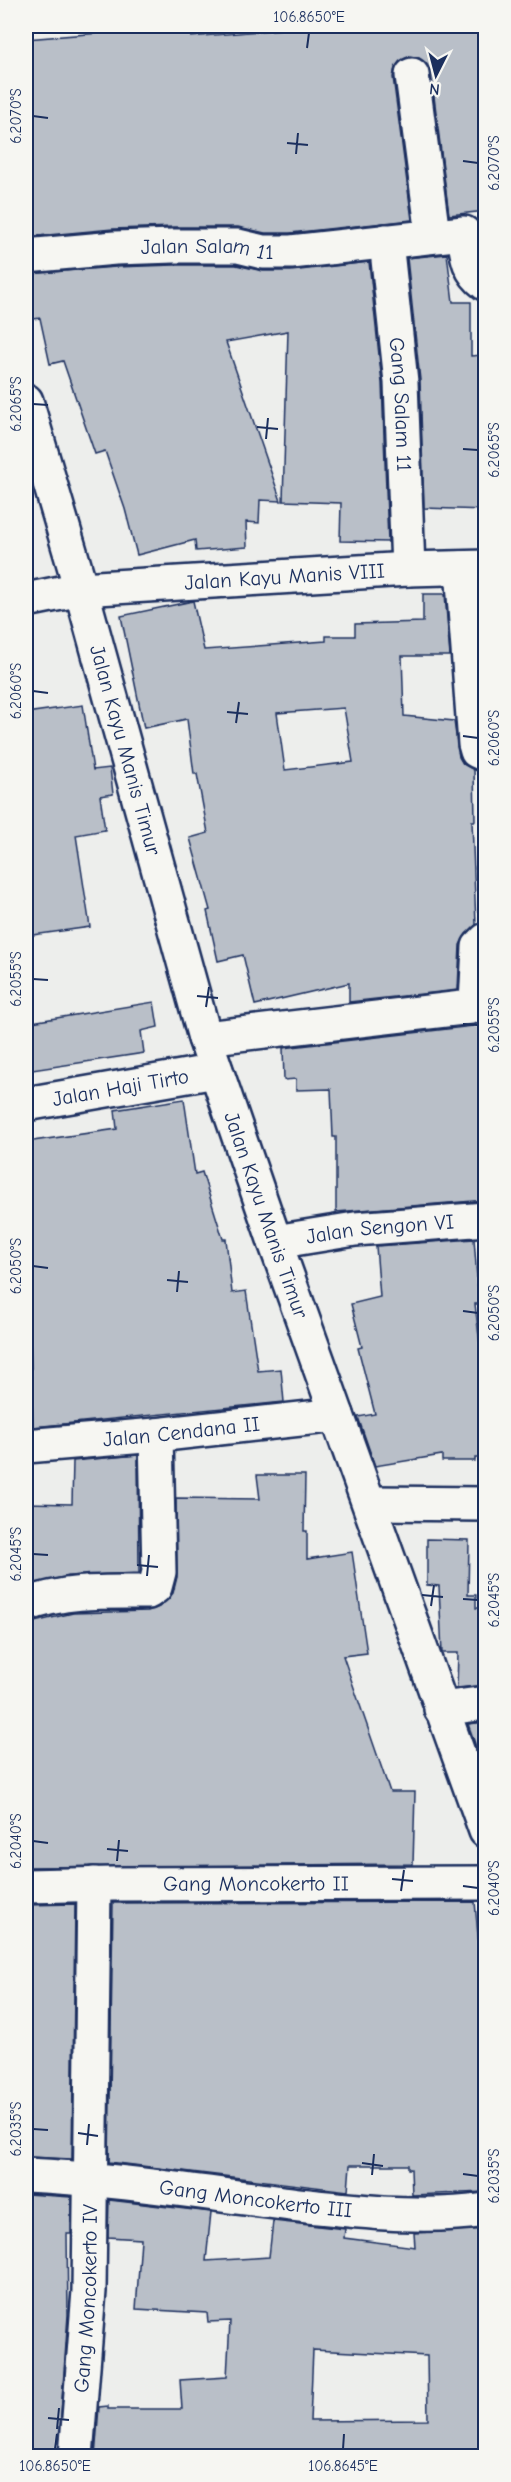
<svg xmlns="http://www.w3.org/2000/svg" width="511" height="2482" font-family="'Comic Neue',sans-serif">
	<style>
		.building { fill: #b9bfc8; stroke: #1b2f5e; stroke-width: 1.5; fill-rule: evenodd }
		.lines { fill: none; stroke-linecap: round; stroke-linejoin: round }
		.minor-casing { stroke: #1b2f5e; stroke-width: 38 }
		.minor { stroke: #f6f6f2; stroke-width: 33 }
		.ticks { fill: none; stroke: #1b2f5e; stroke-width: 2 }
		.labels { text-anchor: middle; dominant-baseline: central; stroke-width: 4.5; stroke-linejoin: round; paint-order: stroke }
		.street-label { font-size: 21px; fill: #1b2f5e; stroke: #f6f6f2 }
		.neatline { fill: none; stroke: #1b2f5e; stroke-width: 2 }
		.ticks-label { font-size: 15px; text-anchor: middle; fill: #1b2f5e }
	</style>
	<rect width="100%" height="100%" fill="#edeeec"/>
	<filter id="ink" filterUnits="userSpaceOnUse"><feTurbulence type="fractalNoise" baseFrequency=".0167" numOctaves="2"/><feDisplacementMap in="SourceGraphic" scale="12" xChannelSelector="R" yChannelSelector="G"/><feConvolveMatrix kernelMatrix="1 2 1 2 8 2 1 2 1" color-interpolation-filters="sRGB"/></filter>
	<g filter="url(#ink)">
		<path class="building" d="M111,26H189L191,37L318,26H486V211L449,215L431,73L426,63L419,58L410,56L400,61L395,68L393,77L412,220L290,233H265L238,227H174L113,229L26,237V39L112,32Z
			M447,254L453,302H471V356L483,355L486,417L482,449H486V510L424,508L420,380L407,258Z
			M369,262L382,383L388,542L340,541L341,503L283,501L288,331L226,342L281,501L260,500L259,523L246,522L247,547L196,551L195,540L137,555L125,509L105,451L95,454L63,361L50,364L40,318L26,320V274L116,267L174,265H236L263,271H291Z
			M423,594H445L450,656H402L404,716L454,721L459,757L463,764L474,770L475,821H472L476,925L466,934L460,945L458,990L349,1002V983L255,1005L243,955L218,961L207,911L210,910L190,838L208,833L197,774H194L187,719L144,728L121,616L193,601L204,650L326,641V636H355V624L423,622ZM344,708L353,762L285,770L277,713Z
			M83,705L93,770L110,768L113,794L100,796L105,830L76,835L90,927L26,936V713Z
			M154,1002L158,1027L141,1031L144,1053L26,1071V1023Z
			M486,1019V1200L336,1212V1137H333L331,1089L296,1090V1079L284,1080L283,1048L473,1026Z
			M184,1099L195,1174L202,1172L223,1239H226L232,1293L246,1291L258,1371L281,1369L284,1402L33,1427L30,1336H26V1142L117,1129L115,1110Z
			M474,1239L479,1304H475L483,1369L486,1368V1458H475V1461H442V1455L375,1466L358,1417L375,1414L358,1348L362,1347L351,1304L380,1297L376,1246Z
			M138,1455L139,1573L69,1576L28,1585V1564H26V1503L72,1504L73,1461Z
			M257,1475H305L304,1531H307V1559L352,1552L367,1653L343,1656L390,1792H415L413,1864L26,1867V1676H30V1623L73,1613L148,1611L159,1607L173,1593L177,1577L176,1498L260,1499Z
			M427,1539L469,1540L468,1595H476V1608H486V1685L457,1688L458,1653H442L439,1586L427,1585Z
			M486,1722V1774L468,1724Z
			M475,1902L480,1958H486V2192L412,2195L411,2169H408V2165H350L348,2191L109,2162L113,1903Z
			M75,1904L72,2159L26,2157V1905Z
			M26,2194L71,2197V2234H67L68,2315L58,2457H26Z
			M109,2200L211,2212L206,2261L269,2257L273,2221L345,2229L344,2238L415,2247L414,2233L486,2229V2457H95L99,2407L108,2406V2409H182L180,2380L227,2377L230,2321L208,2322L207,2313L136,2309L141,2239L108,2237ZM313,2350L427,2356L428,2420L310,2421Z"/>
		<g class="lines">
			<g class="minor-casing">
				<g id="minor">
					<path d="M412,75L433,235"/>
					<path id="s1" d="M386,241L401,382L408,569"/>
					<path id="s2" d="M26,256L115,248L174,246H238L263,252H291L464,233C467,254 467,270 486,284"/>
					<path id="s3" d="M26,401L81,589L205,1038L275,1242L486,1831"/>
					<path d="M462,568L475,744L477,751L486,755"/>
					<path id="s4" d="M26,600L81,589L408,569L486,567"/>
					<path d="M205,1038L471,1007L476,1003L479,947L486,940"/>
					<path id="s5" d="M26,1104L216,1071"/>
					<path id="s6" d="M275,1242L355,1229L486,1219"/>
					<path id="s7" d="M26,1446L156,1435L337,1415"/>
					<path d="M370,1503L486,1504"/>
					<path d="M26,1605C66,1590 106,1592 148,1592L155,1587L159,1572L156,1435"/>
					<path d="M441,1709L486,1703"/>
					<path id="s8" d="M26,1886L113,1884L486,1883"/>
					<path id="s9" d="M26,2175C120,2179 214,2195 308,2206C367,2212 426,2219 486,2210"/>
					<path id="s10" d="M76,2456L89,2291L94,1884"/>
				</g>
			</g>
			<use href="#minor" class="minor"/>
		</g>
	</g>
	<path class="ticks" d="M307,48L309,33M33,116L48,118M287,143L308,145M296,154L298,133M463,161L478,163M33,404L48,405M257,427L278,429M266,439L268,418M463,449L478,450M33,691L48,693M227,712L248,714M236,723L239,702M463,736L478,738M33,979L48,980M197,996L218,998M206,1007L209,987M463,1024L478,1025M33,1266L48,1268M167,1280L188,1282M177,1292L179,1271M463,1311L478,1313M33,1554L48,1555M137,1565L158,1567M147,1576L149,1555M422,1595L443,1597M463,1599L478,1600M431,1606L434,1585M33,1841L48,1843M107,1849L128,1851M117,1861L119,1840M392,1879L413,1881M463,1886L478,1888M401,1891L404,1870M33,2129L48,2130M78,2133L98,2136M87,2145L89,2124M362,2163L383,2166M463,2174L478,2176M372,2175L374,2154M48,2418L69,2420M57,2429L59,2408M55,2449L57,2434M343,2449L344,2434"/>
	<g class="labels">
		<g class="street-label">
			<text stroke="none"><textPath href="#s2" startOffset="182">Jalan Salam 11</textPath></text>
			<text stroke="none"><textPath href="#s1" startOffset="164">Gang Salam 11</textPath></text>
			<text stroke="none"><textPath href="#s4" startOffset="260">Jalan Kayu Manis VIII</textPath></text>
			<text stroke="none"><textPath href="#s3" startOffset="363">Jalan Kayu Manis Timur</textPath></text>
			<text stroke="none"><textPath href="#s5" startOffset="96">Jalan Haji Tirto</textPath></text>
			<text stroke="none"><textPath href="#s3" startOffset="849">Jalan Kayu Manis Timur</textPath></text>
			<text stroke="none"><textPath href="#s6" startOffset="106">Jalan Sengon VI</textPath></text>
			<text stroke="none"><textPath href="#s7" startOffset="156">Jalan Cendana II</textPath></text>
			<text stroke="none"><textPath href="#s8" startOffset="230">Gang Moncokerto II</textPath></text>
			<text stroke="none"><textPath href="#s9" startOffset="231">Gang Moncokerto III</textPath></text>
			<text stroke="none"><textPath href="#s10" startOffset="158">Gang Moncokerto IV</textPath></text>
		</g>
	</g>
	<rect width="511" height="2482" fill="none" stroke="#f6f6f2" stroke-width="66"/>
	<g transform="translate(436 75) rotate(186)" stroke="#f6f6f2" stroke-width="4.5" paint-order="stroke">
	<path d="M0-4.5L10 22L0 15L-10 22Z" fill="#1b2f5e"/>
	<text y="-9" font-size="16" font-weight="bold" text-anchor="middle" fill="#1b2f5e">N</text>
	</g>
	<rect x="33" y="33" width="445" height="2416" class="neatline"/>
	<g class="ticks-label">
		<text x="309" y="22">106.8650°E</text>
		<text transform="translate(16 116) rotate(-90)" y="5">6.2070°S</text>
		<text transform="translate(494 163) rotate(-90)" y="5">6.2070°S</text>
		<text transform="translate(16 404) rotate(-90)" y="5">6.2065°S</text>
		<text transform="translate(494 450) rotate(-90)" y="5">6.2065°S</text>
		<text transform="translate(16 691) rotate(-90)" y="5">6.2060°S</text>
		<text transform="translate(494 738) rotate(-90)" y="5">6.2060°S</text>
		<text transform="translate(16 979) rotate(-90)" y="5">6.2055°S</text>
		<text transform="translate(494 1025) rotate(-90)" y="5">6.2055°S</text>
		<text transform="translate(16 1266) rotate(-90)" y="5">6.2050°S</text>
		<text transform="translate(494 1313) rotate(-90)" y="5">6.2050°S</text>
		<text transform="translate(16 1554) rotate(-90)" y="5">6.2045°S</text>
		<text transform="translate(494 1600) rotate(-90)" y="5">6.2045°S</text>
		<text transform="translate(16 1841) rotate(-90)" y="5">6.2040°S</text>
		<text transform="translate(494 1888) rotate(-90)" y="5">6.2040°S</text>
		<text transform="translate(16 2129) rotate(-90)" y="5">6.2035°S</text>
		<text transform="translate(494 2176) rotate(-90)" y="5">6.2035°S</text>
		<text x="55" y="2471">106.8650°E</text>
		<text x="343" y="2471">106.8645°E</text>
	</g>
</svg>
